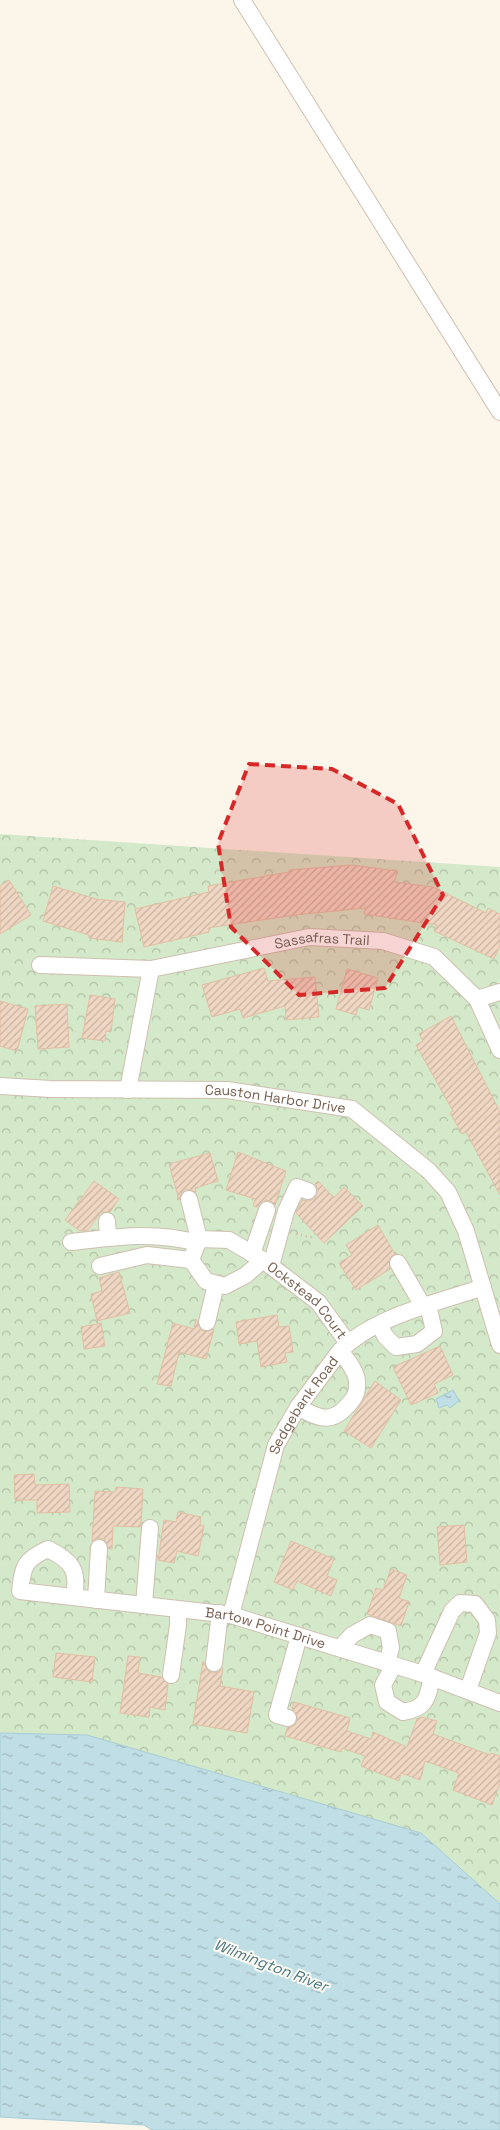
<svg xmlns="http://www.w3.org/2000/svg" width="500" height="2130" font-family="'Space Grotesk',sans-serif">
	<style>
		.forest { fill: url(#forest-crowns) }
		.water { fill: url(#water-ripples); stroke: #a6ccd6 }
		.building { fill: url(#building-hatch); stroke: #e2bfa4 }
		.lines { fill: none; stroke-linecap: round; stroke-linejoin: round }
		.minor-casing { stroke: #cebfb0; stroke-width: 18 }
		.path { stroke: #d5bba6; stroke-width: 2.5; stroke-dasharray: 1 4; stroke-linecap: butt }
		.minor { stroke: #fff; stroke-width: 16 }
		.marked { fill: #d62828; fill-opacity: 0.2; stroke: #d62828; stroke-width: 4; stroke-dasharray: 10 6; stroke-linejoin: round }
		.labels { text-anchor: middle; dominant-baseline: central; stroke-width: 4; stroke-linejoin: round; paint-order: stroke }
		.street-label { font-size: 14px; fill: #765e4e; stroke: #fefaf1 }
		.water-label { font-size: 15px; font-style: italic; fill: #487a88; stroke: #fefaf1 }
	</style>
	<defs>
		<pattern id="forest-crowns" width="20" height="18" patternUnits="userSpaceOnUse" patternTransform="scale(1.25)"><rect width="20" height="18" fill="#d4e9c9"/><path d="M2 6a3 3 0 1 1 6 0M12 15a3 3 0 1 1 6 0" fill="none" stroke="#b1c0a5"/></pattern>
		<pattern id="water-ripples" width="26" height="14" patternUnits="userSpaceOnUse" patternTransform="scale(1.25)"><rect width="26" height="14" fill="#bfdee5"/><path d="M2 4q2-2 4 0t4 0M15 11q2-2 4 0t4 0" fill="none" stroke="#a0b7bc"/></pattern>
		<pattern id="building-hatch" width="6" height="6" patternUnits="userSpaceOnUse" patternTransform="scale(1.25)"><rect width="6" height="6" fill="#f0d7c3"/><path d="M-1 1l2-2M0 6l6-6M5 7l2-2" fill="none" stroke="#c7b2a1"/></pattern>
	</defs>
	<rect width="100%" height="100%" fill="#fcf6ea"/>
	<path class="forest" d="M0,834L500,867V1904L421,1833L87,1735L0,1733Z"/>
	<path class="water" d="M453,1390L459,1401L450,1408L447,1405L439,1408L436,1399Z
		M0,1733L87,1735L421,1833L500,1904V2130H152L144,2125L0,2117Z"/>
	<path class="building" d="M352,865L397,871L395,882L433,887L486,913L488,908L500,914V945L494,959L434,931L437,925L364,914L365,908L295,915L208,928L209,932L144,947L135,909L209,892L208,886L289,872V870Z
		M9,880L31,915L0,934V886Z
		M53,886L96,899L125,902L122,942L89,938V935L43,921Z
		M264,968L268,981L315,977L319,1017L286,1020L285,1006L243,1018L240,1009L212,1017L202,985Z
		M347,969L378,978L369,1010L358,1007L356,1015L336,1009Z
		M90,995L115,999L111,1032L106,1031L105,1041L82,1038Z
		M0,1001L28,1009L17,1051L0,1046Z
		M67,1004L69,1047L38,1049L35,1006Z
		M451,1016L500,1112V1195L466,1132L462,1134L450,1113L453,1111L416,1045L423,1041L419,1034Z
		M238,1152L286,1171L275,1205L271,1201L266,1200L257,1207L253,1206L255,1199L226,1190Z
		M210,1153L218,1181L195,1188L196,1192L186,1189L182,1192L179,1200L169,1164Z
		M94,1181L119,1199L110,1212H101L88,1230L80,1231L65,1220Z
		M318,1181L334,1198L344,1187L363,1206L324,1243L296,1213L302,1200L309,1201L315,1198L318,1190L315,1184Z
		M378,1225L395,1254L389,1258L390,1269L356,1290L339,1263L352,1255L346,1245Z
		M119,1272L130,1313L97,1321L91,1294L102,1291L99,1278Z
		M277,1315L279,1327L289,1326L293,1352L285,1353L287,1362L261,1367L257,1341L239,1344L236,1322Z
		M196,1319L201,1330L205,1332L214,1329L206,1359L179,1352L171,1386L157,1384L173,1323L194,1329Z
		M101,1323L105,1346L84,1349L81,1327Z
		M440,1346L453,1375L434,1384L438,1393L411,1405L393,1367Z
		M375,1381L401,1400L371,1448L344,1431Z
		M34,1474L35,1485L69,1484L70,1512L37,1513V1500H15L14,1475Z
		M116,1487L143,1489L141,1524L140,1527L113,1526L112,1549H109L104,1539L99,1538L92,1541L95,1491L115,1492Z
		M178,1512L201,1517L200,1525L204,1526L198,1556L177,1551L174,1563L158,1560L164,1520L176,1522Z
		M464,1525L467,1562L440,1565L437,1527Z
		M291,1541L334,1559L327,1576L337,1580L331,1596L297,1581L293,1590L274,1582Z
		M391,1569L407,1575L399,1598L409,1602L401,1626L367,1614L376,1588L383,1590Z
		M56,1653L95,1657L92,1682L53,1677Z
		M128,1656L140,1657L138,1673L161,1677L168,1684L165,1710L150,1707L149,1717L120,1713Z
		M203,1661L208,1671L212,1673L218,1672L223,1668L220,1686L254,1692L247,1733L193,1724Z
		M294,1702L350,1718L347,1731L371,1739L373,1732L407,1747L417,1719L422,1717L437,1721L433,1734L490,1755L491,1753L500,1756V1783L492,1805L453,1790L459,1773L425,1761L420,1780L401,1773L399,1781L361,1766L365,1756L342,1748L341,1752L285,1736L287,1728L295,1725L297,1721V1715L292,1709Z"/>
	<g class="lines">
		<g class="minor-casing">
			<g id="minor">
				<path d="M242,0L500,412"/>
				<path id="s1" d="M40,965L151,969L309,937L383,941L434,957L477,999L500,1050"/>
				<path d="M477,999L500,992"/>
				<path id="s2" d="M0,1086L51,1089L227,1090L352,1109L429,1171L448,1192L466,1231L500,1345"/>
				<path d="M128,1090L151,969"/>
				<path d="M189,1199L199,1239"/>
				<path d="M107,1221L108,1238"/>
				<path d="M71,1242C117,1237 153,1231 198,1243"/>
				<path d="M252,1254L267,1210"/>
				<path id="s3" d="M263,1260L246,1275L225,1286L206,1281L191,1260L199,1239L229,1240L263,1260L318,1302L348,1343"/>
				<path d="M398,1263L423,1306"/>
				<path d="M100,1266L147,1255L191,1260"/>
				<path d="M271,1266L286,1211L297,1187L308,1191"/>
				<path d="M207,1322L216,1284"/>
				<path d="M380,1325L385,1336L396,1347L417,1344L434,1331L428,1305"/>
				<path d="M298,1407C318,1418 331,1425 348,1405C355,1398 358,1392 357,1381C356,1370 347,1360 340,1351"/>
				<path id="s4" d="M74,1597C79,1570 72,1561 48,1549C24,1560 23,1566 20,1591L231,1615L423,1674L500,1703"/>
				<path d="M96,1600L99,1548"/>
				<path d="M144,1605L150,1528"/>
				<path id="s5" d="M231,1615L276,1445L298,1407L340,1351C374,1316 438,1303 483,1287"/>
				<path d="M340,1648L352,1635L370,1625L388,1631L391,1648L387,1663"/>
				<path d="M214,1663L220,1613"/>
				<path d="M394,1665L383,1685L387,1702L403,1712C427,1708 427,1699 432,1677"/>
				<path d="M423,1674L452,1611L460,1603L475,1604L487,1620L488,1633L468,1690"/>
				<path d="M171,1675L178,1625V1609"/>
				<path d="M288,1718L277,1715L299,1636"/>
			</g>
		</g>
		<path class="path" d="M296,1234L311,1237L315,1234"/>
		<use href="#minor" class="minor"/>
	</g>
	<path class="marked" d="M249,764L332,769L398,804L443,895L385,988L299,995L231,927L218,843Z"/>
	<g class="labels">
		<g class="street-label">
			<text stroke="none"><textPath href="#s1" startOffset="285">Sassafras Trail</textPath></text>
			<text stroke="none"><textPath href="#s2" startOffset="276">Causton Harbor Drive</textPath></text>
			<text stroke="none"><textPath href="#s3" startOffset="244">Ockstead Court</textPath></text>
			<text stroke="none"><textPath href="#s5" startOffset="224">Sedgebank Road</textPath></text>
			<text stroke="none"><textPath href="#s4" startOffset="364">Bartow Point Drive</textPath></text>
		</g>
		<g class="water-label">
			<text transform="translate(271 1965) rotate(21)">Wilmington River</text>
		</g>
	</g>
</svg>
